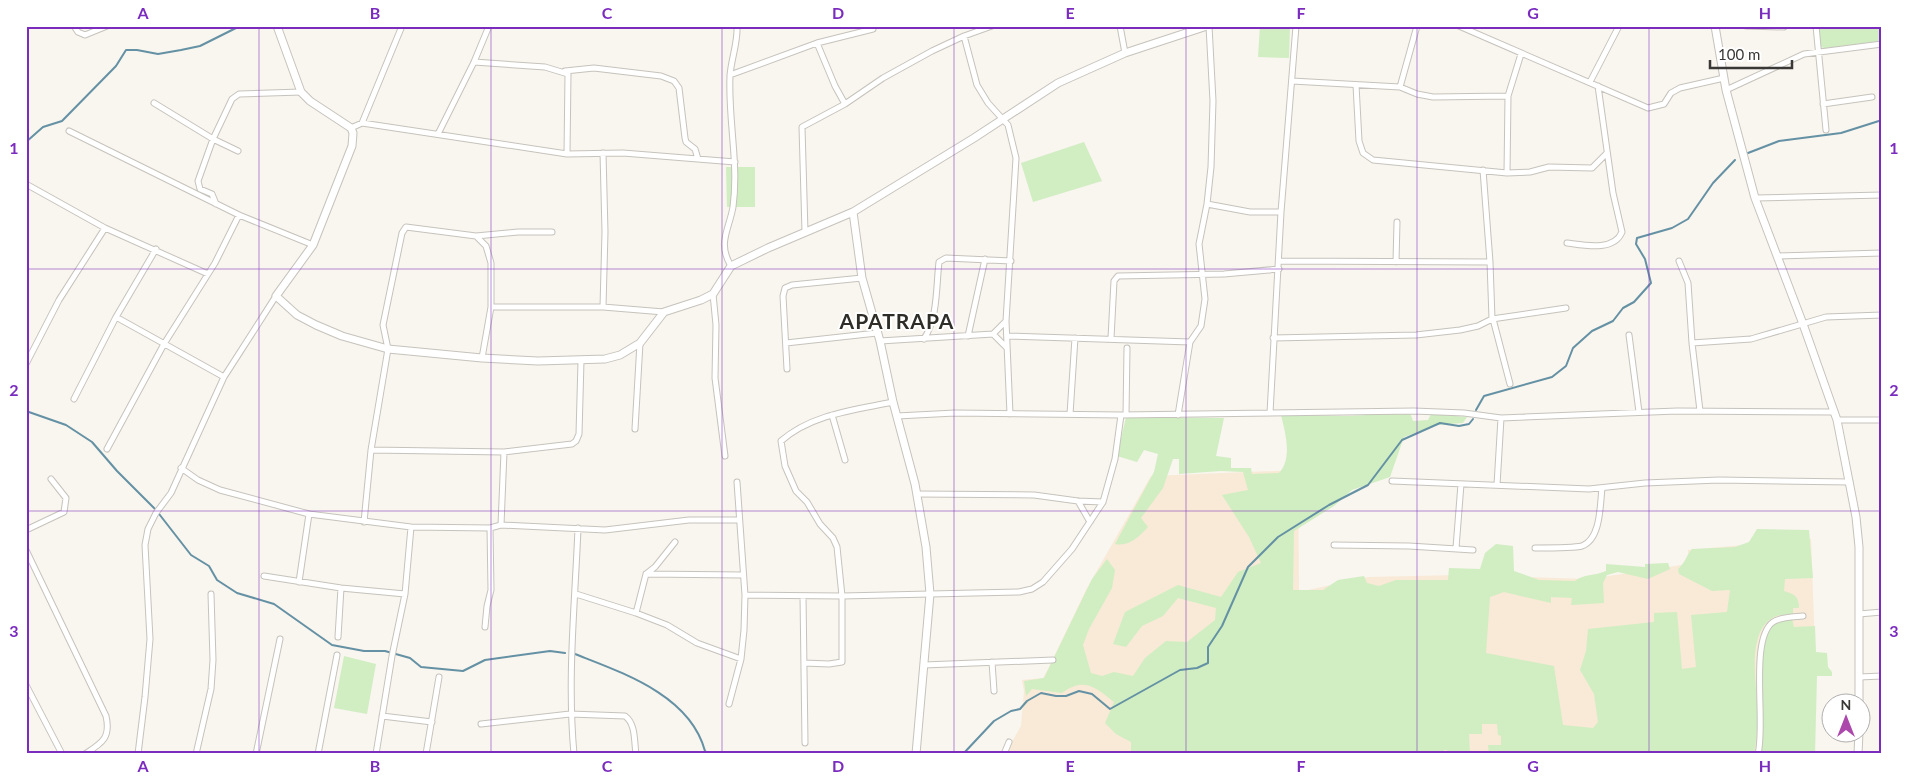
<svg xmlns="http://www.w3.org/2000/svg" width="1908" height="780" font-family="Lato,sans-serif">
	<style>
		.education { fill: #f8ead6 }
		.green { fill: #d0eec2 }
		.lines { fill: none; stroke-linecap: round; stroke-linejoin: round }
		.stream { stroke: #6491a4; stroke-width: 2 }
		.street-casing { stroke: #c6c3bc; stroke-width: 7 }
		.secondary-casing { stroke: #c6c3bc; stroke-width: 9 }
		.street { stroke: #fff; stroke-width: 5 }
		.secondary { stroke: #fff; stroke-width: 7 }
		.grid { fill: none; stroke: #7b2cbf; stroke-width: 1; stroke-opacity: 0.55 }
		.labels { text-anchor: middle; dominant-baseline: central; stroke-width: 4; stroke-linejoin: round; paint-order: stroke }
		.district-label { font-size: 21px; font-weight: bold; letter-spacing: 1px; fill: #2f2d28; stroke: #fff }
		.neatline { fill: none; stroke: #7b2cbf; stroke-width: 2 }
		.grid-label { font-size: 16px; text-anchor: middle; font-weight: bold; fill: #7b2cbf }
	</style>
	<rect width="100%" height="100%" fill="#f9f5ef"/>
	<path class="education" d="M1298,470L1299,592L1368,577L1460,575L1589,579L1688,564V550L1811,539L1816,678L1814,754H1005L1021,726L1024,691L1022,680L1043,678L1048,669L1086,590L1151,476Z"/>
	<path class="green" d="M1260,26H1290L1289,58L1258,57Z
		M1818,26H1882V41C1862,45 1837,54 1818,46Z
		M1084,142L1102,181L1033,202L1021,163Z
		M726,167H755V207H727Z
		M1410,413L1413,421L1428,420L1431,414L1467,417L1463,423L1437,425L1404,437L1390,477L1352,490L1334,506L1294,531L1293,590H1323L1338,580L1364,576L1367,583L1379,586L1396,580H1448L1449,568L1480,569L1485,553L1496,544L1513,546L1514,571L1539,580L1575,581C1583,574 1595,576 1606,571V564L1645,567V564L1668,563L1670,569L1648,579L1618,572L1607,575L1603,583L1604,603L1571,605L1572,598L1551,597V603L1504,592L1490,597L1486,653L1554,666L1563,725L1593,728L1598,722L1594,694L1580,670L1586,651L1588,629L1654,622V613L1677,612L1682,669L1696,667L1691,615L1727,612L1730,590L1712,591L1679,574L1678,569C1685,563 1686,556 1692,549L1735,547L1749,542L1757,529L1809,530L1813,578L1785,579L1784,591C1795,594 1799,597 1799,608H1793V615C1788,615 1779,614 1774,617C1747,631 1756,679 1757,704C1758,721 1757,737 1754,754H1489L1488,745H1501V736L1498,735L1497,724H1482V734H1469L1470,754H1448L1447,750H1444L1443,754H1131V742L1116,734L1105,723L1114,702C1095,687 1084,677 1062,693L1032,689L1026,696L1024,681L1044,678L1092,579L1107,559L1115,570L1112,588L1089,629L1083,645L1091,673L1102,676L1114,672L1133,676L1145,658L1166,641L1187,642L1215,620L1216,608L1178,598L1163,616L1142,626L1126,647L1113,644L1125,612L1178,585L1221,597L1238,572L1261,563L1249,537L1222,495L1248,490L1243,472L1221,471L1179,474V459H1173L1163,488L1141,518L1148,527C1140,536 1129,547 1115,544L1154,472L1158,454L1144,450L1137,462L1117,456L1126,417L1224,418L1216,456L1231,458V468H1251L1252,474L1279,473C1293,458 1285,432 1281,415L1347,416Z
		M1792,619L1794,627L1815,626L1816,652L1827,653L1828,667L1832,672V676H1817L1815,754H1759L1761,650C1765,630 1771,622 1792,619Z
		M344,656L376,664L367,714L334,708Z"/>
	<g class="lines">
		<path class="stream" d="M26,142L43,127L62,121L116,66L126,50H137L158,54L181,50L200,46L240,26
			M1748,153L1779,141L1841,133L1882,120
			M1476,410L1484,396L1552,377L1566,366L1573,348L1592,331L1613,321L1623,308L1634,302L1651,283L1645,259L1636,244L1637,238L1672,228L1688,219L1713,183L1735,160
			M26,411L66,425L92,442L117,471L156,510L191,555L209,566L217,580L237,593L274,604L332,645L364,651H385L410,658L421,667L463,671L485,660L550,651L565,653
			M575,654C623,673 690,695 705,751L710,754
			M963,754L994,721L1011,711L1020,709L1027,701L1041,693L1056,696H1066L1079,691L1092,694L1110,709L1180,670L1197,668L1208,663V647L1222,626L1248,567L1278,537L1329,505L1368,485L1402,440L1440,423L1459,426L1469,424L1473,419"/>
		<g class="street-casing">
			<path id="street" d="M74,26L78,32L85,35L107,26
				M1120,26L1125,53
				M1459,26L1648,108L1664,104L1671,93L1680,88L1724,78
				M1746,26L1784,27
				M1816,26L1826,130
				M964,36L977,85L988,103L1008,125L1016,158L1006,321L1010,414
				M817,43L835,86L845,104
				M474,62L545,67L568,74L567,154
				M565,71L594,68L661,76L674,81L679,88L685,138L686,142L695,149L698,159
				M730,75L817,43L873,29
				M1292,81L1400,87L1417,94L1433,97L1508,96
				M1590,82L1619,26
				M1356,85L1359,141L1363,153L1373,160L1507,173L1530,172L1549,167L1592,168L1607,153
				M1400,87L1417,26
				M1726,90L1804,54L1882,44
				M154,103L213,139L238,151
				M1823,104L1872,97
				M362,123L402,26
				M351,128L362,123L567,154L623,153L735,162
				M69,131L239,215L313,245
				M438,134L474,62L489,26
				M603,153L605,232L603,307
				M1483,170L1490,262L1492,319
				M1507,173L1508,96L1521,54
				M26,184L105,228L208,274
				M1755,198L1882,195
				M216,204L212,194L200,189L198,181L213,139L232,99L239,94L301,92
				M1207,204L1250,212H1281
				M805,232L802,127L845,104L883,78L932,51L964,36L992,26
				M476,236L518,232H552
				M1567,243C1583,245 1614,252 1622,232L1613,193L1598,86
				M1777,256L1882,253
				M1280,261L1490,262
				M1679,261L1688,283L1692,343L1700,411
				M1396,262L1397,222
				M731,266C717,243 729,230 733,207C739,163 728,120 730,76C731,59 738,43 737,26
				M713,294L716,325L715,378L725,456
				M491,307H603L664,312
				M116,317L224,377
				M1493,319L1510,384
				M993,334L1007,348
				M1629,335L1639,412
				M968,336L985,259
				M1007,336L1190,342
				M1111,338L1114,281L1118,276L1224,274L1279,269
				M1273,338L1416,335L1460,330L1478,326L1492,319L1566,308
				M924,339C938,317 936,288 939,262L946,258L1011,261
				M880,341L993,334L1006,321
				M786,343L877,333
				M1692,343L1751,339L1826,317L1882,315
				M26,364L59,300L105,228
				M787,369L783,296L785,288L792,285L862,278
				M74,399L116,317L156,249
				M1270,413L1281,212L1296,26
				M1070,414L1075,338
				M832,415L845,460
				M1126,415L1127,348
				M1178,415L1190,342L1201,326L1205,299L1199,244L1207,204L1211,167L1213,101L1209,26
				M897,416L955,413L1121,415L1414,411L1464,413L1501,418L1677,411L1835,412
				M1837,420H1882
				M635,429L640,343
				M107,449L164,344L215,263L239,215
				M371,450L504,452L572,444L576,441L579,434L581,361
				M181,468L198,480L220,490L309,514L411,527L490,528L501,525L605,530L689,520H739
				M1392,481L1589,489L1645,483L1719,480L1850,482
				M1497,485L1501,418
				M917,494L1034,495L1078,501L1103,502
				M1078,501L1090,522
				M364,522L371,450L388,349L383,325L402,233L406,227L476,236L486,246L491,263V307L482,358
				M501,525L504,452
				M26,530L64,512L66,498L51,479
				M1334,545L1409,546L1473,550
				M1456,548L1461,484
				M1535,548C1545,548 1574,548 1582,546C1601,539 1600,505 1602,488
				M26,550L106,716C111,738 102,743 85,754
				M646,574L742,575
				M264,576L341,588L405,594
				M299,582L309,514
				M576,594L636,613L667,625L697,643L741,659
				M745,595L842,596L1019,592L1032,589L1043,582L1072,549L1103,502L1115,459L1121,415
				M803,596L805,743
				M636,613L646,574L655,567L675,542
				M1859,614L1882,612
				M485,627L487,606L491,590L490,528
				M338,637L341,588
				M992,662L994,691
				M804,663L829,664L842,662V596L837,547L833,538L820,524L807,502L796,491L785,466L781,441C812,414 855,410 893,402
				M924,665L1053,660
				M1859,677L1882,676
				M26,685L62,754
				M729,704L741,659L744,630L745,595L737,482
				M382,716L432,722
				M481,724L570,714L625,716C636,724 634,741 636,754
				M138,754L145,697L150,639L145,545L148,529L156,513L171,493L224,377L276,296
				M196,754L211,689L213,660L211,594
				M256,754L280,639
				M318,754L337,655
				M376,754L392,656L405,594L411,527
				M426,754L439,677
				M574,754C567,678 575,604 578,528
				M1004,754L1009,742
				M1758,754C1766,723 1749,639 1773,622C1780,617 1795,617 1803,616"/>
		</g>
		<g class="secondary-casing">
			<path id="secondary" d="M277,26L301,92L310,101L351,128L353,133L352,146L313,245L276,296L297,315L316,325L342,336L388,349L482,358L538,361L605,359L620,355L640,343L664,312L701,300L713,294L731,266L768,248L853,212
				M1715,26L1726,90L1755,198L1803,324L1837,420L1856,517L1859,547V702
				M916,754L930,594L926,547L915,484L893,402L880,341L862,278L853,212L974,138L1058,83L1125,53L1207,26
				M1858,754L1859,732"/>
		</g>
		<use href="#street" class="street"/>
		<use href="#secondary" class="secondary"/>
	</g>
	<path class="grid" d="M259,26V754M491,26V754M722,26V754M954,26V754M1186,26V754M1417,26V754M1649,26V754M26,269H1882M26,511H1882"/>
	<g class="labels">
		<g class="district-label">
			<text x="897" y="320">APATRAPA</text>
		</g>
	</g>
	<rect width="1908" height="780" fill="none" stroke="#ffffff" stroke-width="55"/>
	<g transform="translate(1846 718)"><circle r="24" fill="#ffffff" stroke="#b0afaf"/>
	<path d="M0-4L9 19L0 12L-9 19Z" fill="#ac47ac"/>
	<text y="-8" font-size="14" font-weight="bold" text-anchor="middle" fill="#3a3836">N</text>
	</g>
	<path d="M1710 60v8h82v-8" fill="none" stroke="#3a3836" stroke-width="2.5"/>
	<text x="1718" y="60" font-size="15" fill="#3a3836" stroke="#ffffff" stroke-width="4" paint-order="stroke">100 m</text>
	<rect x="28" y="28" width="1852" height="724" class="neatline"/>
	<g class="grid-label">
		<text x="143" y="19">A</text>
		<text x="375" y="19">B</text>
		<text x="607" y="19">C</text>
		<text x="838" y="19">D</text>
		<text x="1070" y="19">E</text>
		<text x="1301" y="19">F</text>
		<text x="1533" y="19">G</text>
		<text x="1765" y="19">H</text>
		<text x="14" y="154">1</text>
		<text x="1894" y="154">1</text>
		<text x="14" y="396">2</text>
		<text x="1894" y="396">2</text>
		<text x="14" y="637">3</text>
		<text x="1894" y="637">3</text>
		<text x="143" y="772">A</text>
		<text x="375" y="772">B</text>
		<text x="607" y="772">C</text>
		<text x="838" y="772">D</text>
		<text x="1070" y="772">E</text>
		<text x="1301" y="772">F</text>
		<text x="1533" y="772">G</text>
		<text x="1765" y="772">H</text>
	</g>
</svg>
